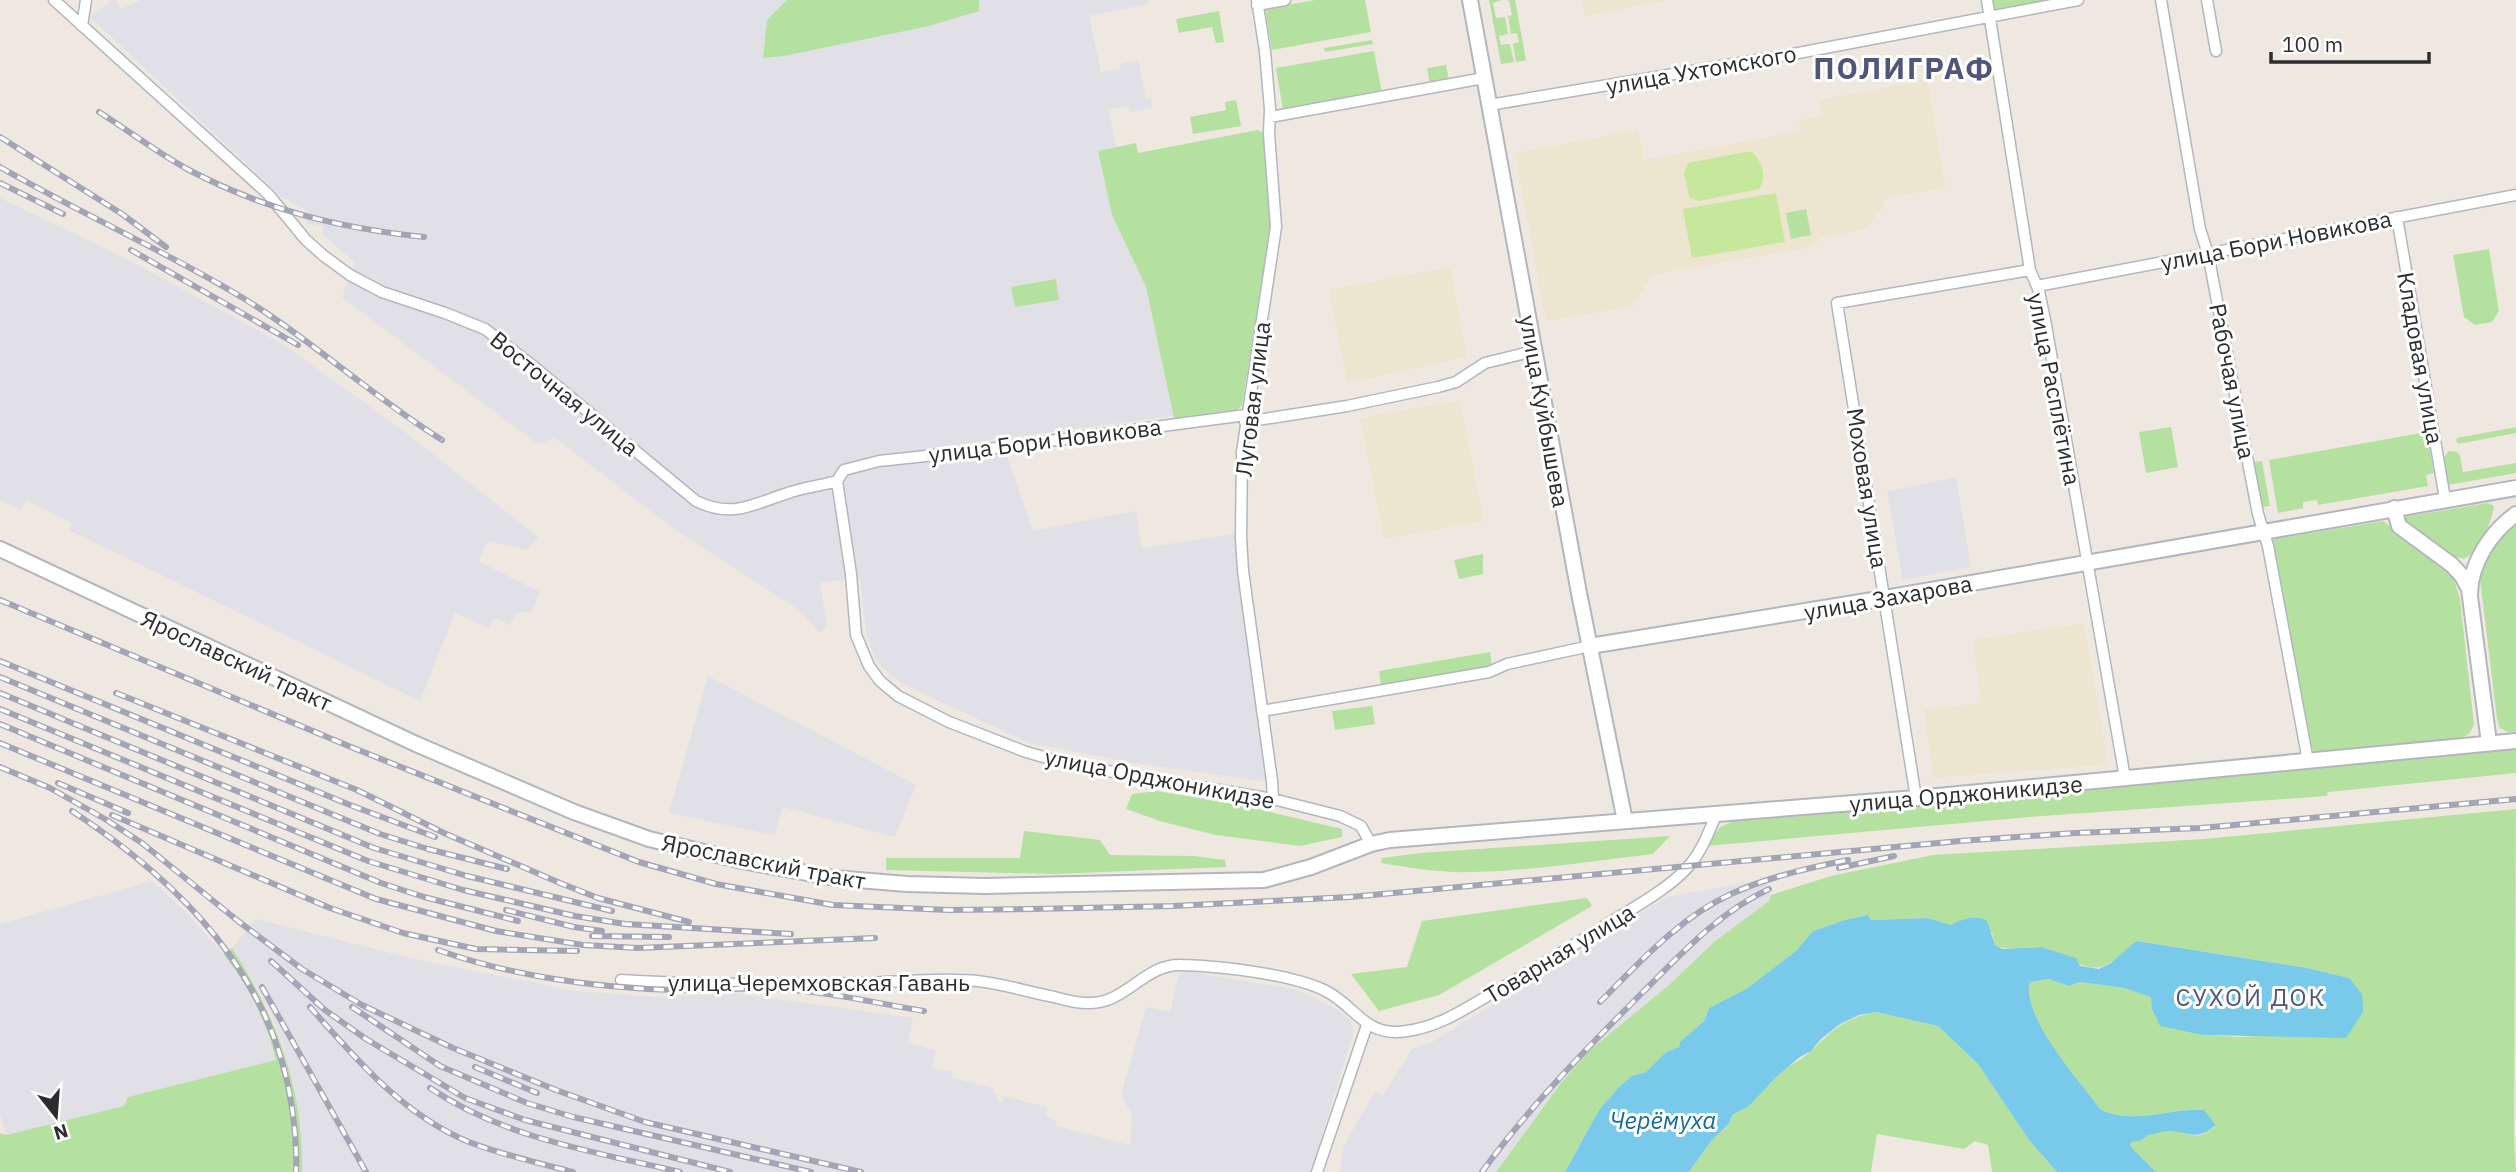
<svg xmlns="http://www.w3.org/2000/svg" width="2516" height="1172" font-family="'IBM Plex Sans',sans-serif">
	<style>
		.industrial { fill: #e2e0e7 }
		.education { fill: #eee5d1 }
		.green { fill: #b5e1a0 }
		.pitch { fill: #c6e89c }
		.water { fill: #79caea }
		.lines { fill: none; stroke-linecap: round; stroke-linejoin: round }
		.street-casing { stroke: #b4b6bf; stroke-width: 13 }
		.secondary-casing { stroke: #b4b6bf; stroke-width: 18 }
		.street { stroke: #fff; stroke-width: 10 }
		.secondary { stroke: #fff; stroke-width: 14 }
		.rail-casing { stroke: #a3a5b6; stroke-width: 6 }
		.rail { stroke: #fff; stroke-width: 3.5; stroke-dasharray: 10; stroke-linecap: butt }
		.labels { text-anchor: middle; dominant-baseline: central; stroke-width: 6; stroke-linejoin: round; paint-order: stroke }
		.street-label { font-size: 23px; fill: #2d2d2d; stroke: #fff }
		.neighbourhood-label { font-size: 24px; letter-spacing: 2px; fill: #4f567c; stroke: #fff }
		.water-label { font-size: 24px; font-style: italic; fill: #146a9a; stroke: #fff }
		.district-label { font-size: 30px; font-weight: bold; letter-spacing: 2px; fill: #4f567c; stroke: #fff }
	</style>
	<rect width="100%" height="100%" fill="#eee8e0"/>
	<path class="industrial" d="M112,0H116L121,9L141,0H1148L1149,4L1089,16L1101,72L1121,69L1120,64L1138,60L1146,99H1151L1152,108L1130,112L1128,106L1109,110L1116,147L1098,151L1112,215L1146,287L1173,416L977,442L979,456L1006,453L1033,531L1136,511L1142,548L1235,534L1238,572L1267,782L1134,763L1029,743L926,695L900,682L883,668L874,656L866,632L860,577L820,583L827,626L819,633L806,617L793,606L680,533L555,438L538,444L342,297L355,263L322,234L323,225L306,224L308,212L281,196L90,17Z
		M0,198L129,260L286,346L409,435L538,537L527,550L488,541L478,561L540,592L532,612L516,613L510,625L494,618L488,628L455,613L420,701L69,530L72,523L26,500L21,510L0,500Z
		M1956,477L1971,567L1903,580L1887,492Z
		M708,676L916,785L895,837L783,807L775,835L669,813Z
		M1760,880L1766,882L1770,888L1771,895L1769,901L1714,942L1669,985L1590,1050L1561,1083L1496,1172H1339L1344,1146L1361,1115L1376,1091L1383,1095L1412,1049L1434,1041L1667,897Z
		M152,881L185,911L230,962L243,982L262,1018L276,1060L129,1097L125,1106L6,1135L0,1114V924Z
		M256,919L406,957L575,991L657,997L734,993L913,1018L908,1043L936,1050L932,1068L953,1072L952,1078L994,1088V1094L998,1095L997,1101L1002,1102L1003,1096L1047,1107L1046,1116L1057,1122L1056,1126L1130,1145L1132,1115L1121,1095L1146,1007L1170,1012L1179,974L1185,971L1298,990L1338,1010L1350,1020L1354,1030L1311,1172H302L301,1129L294,1087L283,1046L271,1014L251,978L232,948Z"/>
	<path class="education" d="M1581,0H1669L1585,16Z
		M1927,80L1946,188L1896,196L1883,201L1884,208L1881,209L1866,229L1820,238L1813,247L1652,275L1633,306L1546,321L1515,153L1638,130L1644,160L1800,131L1799,120L1822,116L1819,100Z
		M1450,267L1467,357L1347,383L1329,290Z
		M1460,400L1484,521L1384,539L1360,418Z
		M2084,623L2107,760L2104,765L1933,778L1924,710L1981,703L1973,640Z"/>
	<path class="green" d="M787,0H979V11L929,26L784,56L763,58L767,20Z
		M1315,0H1365L1371,32L1272,50L1265,9Z
		M1489,0H1502L1493,3L1496,18L1505,17L1508,34L1499,36L1501,45L1510,44L1514,62L1501,64Z
		M1505,0H1515L1526,60L1516,62L1513,44L1519,42L1517,33L1511,34L1508,16L1512,15L1509,1Z
		M1993,0H2051L1995,11Z
		M1219,11L1224,42L1216,43L1212,27L1179,33L1176,19Z
		M1372,40L1373,44L1325,52L1324,48Z
		M1374,51L1382,93L1283,110L1276,68Z
		M1446,65L1449,81L1430,84L1427,68Z
		M1236,100L1241,126L1193,134L1190,117L1226,110L1225,102Z
		M1258,130L1263,133L1271,226L1242,405L1237,410L1174,419L1146,287L1112,215L1098,151L1136,143L1138,153Z
		M1806,209L1811,235L1791,239L1786,213Z
		M2489,249L2499,311L2492,322L2475,325L2464,317L2453,255Z
		M1056,279L1059,300L1015,307L1011,287Z
		M2171,427L2178,467L2146,473L2139,432Z
		M2516,427V433L2458,444L2456,441L2457,438Z
		M2427,432L2434,473L2426,475L2428,486L2318,505L2317,500L2303,502V508L2278,513L2269,460Z
		M2449,451L2457,452L2460,456L2463,472L2516,463V473L2448,485L2442,460Z
		M2262,461L2270,506L2262,507L2253,462Z
		M2488,503L2494,506C2492,522 2479,552 2464,559L2449,555L2406,525L2403,517Z
		M2383,521L2452,573L2460,599L2474,725L2469,734L2460,738L2315,752L2310,746L2272,541L2276,539Z
		M2516,523V732H2508L2500,728L2497,719L2480,579C2483,556 2499,538 2516,523Z
		M1483,554V574L1459,579L1454,560Z
		M1490,652L1492,666L1381,685L1379,671Z
		M1372,706L1375,724L1335,730L1332,711Z
		M2516,747V773L2328,792L2327,796L2030,817L1706,846L1720,827L1739,819Z
		M1157,791L1241,805L1342,829V837L1300,846L1216,835L1163,822L1126,809L1132,794Z
		M2516,809L2514,1134L2516,1172H2156L2133,1149L2130,1145L2132,1142C2139,1138 2162,1130 2169,1130C2188,1130 2196,1145 2216,1125L2203,1110C2167,1108 2134,1126 2100,1109C2078,1079 2023,1019 2030,982L2048,979L2069,986L2080,982L2124,988L2152,997L2203,1035L2240,1037L2277,1035L2349,978L2307,968L2136,941C2107,967 2102,977 2064,957C2056,953 2048,948 2039,947C2024,946 2009,952 1995,945L1992,933L1967,918L1951,925L1928,918L1871,920L1868,916L1845,920L1813,931L1796,951L1746,989L1709,1008L1704,1021L1680,1042L1679,1047L1666,1052L1646,1072L1632,1076L1620,1086L1599,1110L1565,1172H1496L1561,1083L1590,1050L1669,985L1714,942L1769,901L1771,895L1831,876L1933,855L2204,839Z
		M1024,831L1100,840L1110,855L1194,856L1225,860L1226,867L1054,874L886,870V858H1020Z
		M1670,836L1653,854C1593,861 1532,871 1472,872C1441,873 1411,868 1381,863L1382,858L1420,853Z
		M1587,898L1592,906L1439,995L1379,1011L1351,974L1407,967L1422,921Z
		M232,948C277,1017 304,1089 302,1172H0V1133L6,1135L124,1106L128,1097L276,1060C266,1022 248,984 223,954Z
		M1876,1012L1938,1026L1978,1064L2029,1140L2057,1172H1992L1988,1145L1975,1141L1964,1149L1877,1134L1871,1172H1689L1712,1140L1729,1125L1731,1115C1752,1107 1761,1091 1777,1076C1787,1066 1802,1060 1812,1050C1834,1029 1844,1018 1876,1012Z"/>
	<path class="pitch" d="M1745,152H1752C1762,161 1768,178 1759,189L1699,201L1689,197L1684,173L1688,163Z
		M1776,193L1785,242L1692,258L1683,209Z"/>
	<path class="water" d="M1868,915L1871,920L1928,918L1951,925C1964,919 1973,914 1987,921L1995,945L2003,949L2041,947L2076,958L2080,966L2099,969L2111,963L2136,941L2307,968L2349,978L2362,994L2363,1012L2346,1038L2203,1035L2160,1026L2152,1009L2151,997L2124,988L2080,982L2069,986L2048,979L2030,982C2022,1018 2079,1080 2100,1109C2133,1126 2168,1108 2204,1110L2216,1125C2197,1141 2192,1133 2171,1131C2164,1130 2156,1135 2148,1135L2142,1140L2132,1142L2130,1145L2133,1149L2156,1172H2057L2029,1140L1978,1064L1938,1026L1876,1012L1859,1015L1840,1024L1821,1039L1811,1051L1800,1057L1776,1077L1749,1106L1732,1115L1729,1124L1712,1140L1689,1172H1565L1599,1110L1620,1086L1632,1076L1646,1072L1666,1052L1679,1047L1680,1042L1704,1021L1709,1008L1746,989L1796,951L1813,931L1845,920Z"/>
	<g class="lines">
		<g class="street-casing">
			<path id="street" d="M54,0L268,194L306,240L324,256L350,275L382,292L445,313L485,329L533,366L696,501C733,519 753,504 788,493C803,487 821,486 837,481
				M1257,0L1265,51L1270,109L1269,134L1276,227L1242,452L1241,538L1243,571L1272,781L1273,799
				M1987,0L2030,270L2039,291L2046,325L2125,778
				M2161,0L2200,229L2208,254L2258,514L2268,546L2308,761
				M2207,0L2216,51
				M1257,5L1285,0
				M82,26L86,0
				M1489,105L1793,54L2078,0
				M1270,117L1484,78
				M2397,217L2445,499
				M2037,286L2516,195
				M1246,415L973,451L879,461L844,470L837,481L851,574L856,635L869,666L880,681L898,696L949,722L1026,752L1072,765L1273,799L1340,816L1361,826L1371,844
				M1245,422L1347,406L1438,387L1456,382L1485,363L1534,351
				M1262,711L1489,672L1507,664L1590,646
				M1916,798L1837,303L2030,270
				M621,980C701,985 782,985 863,983C895,982 927,979 959,980C992,980 1023,991 1054,997C1065,1000 1078,1004 1090,1003C1127,1003 1145,963 1182,965C1220,966 1290,974 1324,990C1357,1006 1364,1038 1407,1031C1437,1027 1462,1011 1489,995C1528,974 1565,950 1603,927C1629,910 1666,891 1687,868C1701,853 1708,834 1716,815
				M1317,1172L1367,1025"/>
		</g>
		<g class="secondary-casing">
			<path id="secondary" d="M1470,0L1579,593L1625,821
				M2394,508L2399,526L2452,565L2462,576L2469,589L2489,743
				M0,549L416,744L574,812L649,839L742,861L834,878L907,884L984,886L1264,880L1311,867L1371,844L1390,840L1916,798L2516,741
				M2470,593C2471,562 2491,532 2516,514
				M1590,646L1885,598L2516,488"/>
		</g>
		<use href="#street" class="street"/>
		<use href="#secondary" class="secondary"/>
		<g class="rail-casing">
			<path id="rail" d="M99,112C129,131 158,153 189,170C265,210 339,228 424,237
				M0,137L122,214L166,247
				M0,167C80,213 165,251 243,298C313,341 373,397 442,440
				M0,183L63,214
				M131,250L298,345
				M0,600L351,747L639,862L716,884L833,905L949,910L1033,909L1173,906L1350,897L1960,841L2075,833L2201,828L2516,799
				M0,661L350,805L435,837
				M0,677L380,834L428,849L507,869
				M0,693L374,848L467,876L612,911
				M116,693L357,790L444,833L560,883L598,898L689,922
				M0,709L368,861L463,890L575,916L625,924L791,934
				M0,724L381,883L424,897L518,921
				M0,743L376,899L496,931L583,945L638,948L875,938
				M0,767L50,788L105,819L142,843L238,921L302,969L362,1005L453,1048L556,1090L645,1122L861,1172
				M58,783L128,813
				M72,811C180,882 273,975 292,1108C295,1129 297,1151 296,1172
				M112,815L330,908L403,933L476,949L577,951
				M1839,868L1894,856
				M506,910L574,927L602,931
				M592,936L669,937
				M438,950C511,976 597,988 675,990C708,991 742,987 776,989C826,991 875,1003 924,1011
				M271,961L325,1010L366,1039L465,1098L525,1120L730,1172
				M262,987L366,1172
				M1600,1002C1639,963 1679,918 1731,894C1768,877 1808,868 1848,860
				M310,1007C356,1059 403,1115 469,1142C503,1155 538,1163 573,1172
				M352,1007L440,1066L527,1103L573,1117L811,1172
				M475,1067L537,1093
				M430,1088C504,1138 595,1152 680,1172
				M1482,1172C1529,1107 1585,1050 1642,993C1681,954 1718,913 1769,889"/>
		</g>
		<use href="#rail" class="rail"/>
	</g>
	<g class="labels">
		<g class="street-label">
			<text transform="translate(1701 69) rotate(-10)">улица Ухтомского</text>
			<text transform="translate(2276 240) rotate(-11)">улица Бори Новикова</text>
			<text transform="translate(2421 358) rotate(80)">Кладовая улица</text>
			<text transform="translate(2233 381) rotate(79)">Рабочая улица</text>
			<text transform="translate(2055 389) rotate(79)">улица Расплётина</text>
			<text transform="translate(565 393) rotate(39)">Восточная улица</text>
			<text transform="translate(1252 399) rotate(-83)">Луговая улица</text>
			<text transform="translate(1545 411) rotate(80)">улица Куйбышева</text>
			<text transform="translate(1045 440) rotate(-7)">улица Бори Новикова</text>
			<text transform="translate(1868 488) rotate(81)">Моховая улица</text>
			<text transform="translate(1888 597) rotate(-10)">улица Захарова</text>
			<text transform="translate(237 660) rotate(25)">Ярославский тракт</text>
			<text transform="translate(1160 778) rotate(11)">улица Орджоникидзе</text>
			<text transform="translate(1966 793) rotate(-5)">улица Орджоникидзе</text>
			<text transform="translate(764 861) rotate(11)">Ярославский тракт</text>
			<text transform="translate(1559 953) rotate(-31)">Товарная улица</text>
			<text x="819" y="982">улица Черемховская Гавань</text>
		</g>
		<g class="neighbourhood-label">
			<text x="2251" y="997">СУХОЙ ДОК</text>
		</g>
		<g class="water-label">
			<text x="1663" y="1120">Черёмуха</text>
		</g>
		<g class="district-label">
			<text x="1904" y="67">ПОЛИГРАФ</text>
		</g>
	</g>
	<g transform="translate(56 1116) rotate(163)" stroke="#ffffff" stroke-width="5" paint-order="stroke">
	<path d="M0-5L12 26L0 18L-12 26Z" fill="#2d2d2d"/>
	<text y="-10" font-size="19" font-weight="bold" text-anchor="middle" fill="#2d2d2d">N</text>
	</g>
	<path d="M2271 52v10h158v-10" fill="none" stroke="#2d2d2d" stroke-width="3.5"/>
	<text x="2282" y="52" font-size="21" fill="#2d2d2d" stroke="#ffffff" stroke-width="5" paint-order="stroke">100 m</text>
</svg>
